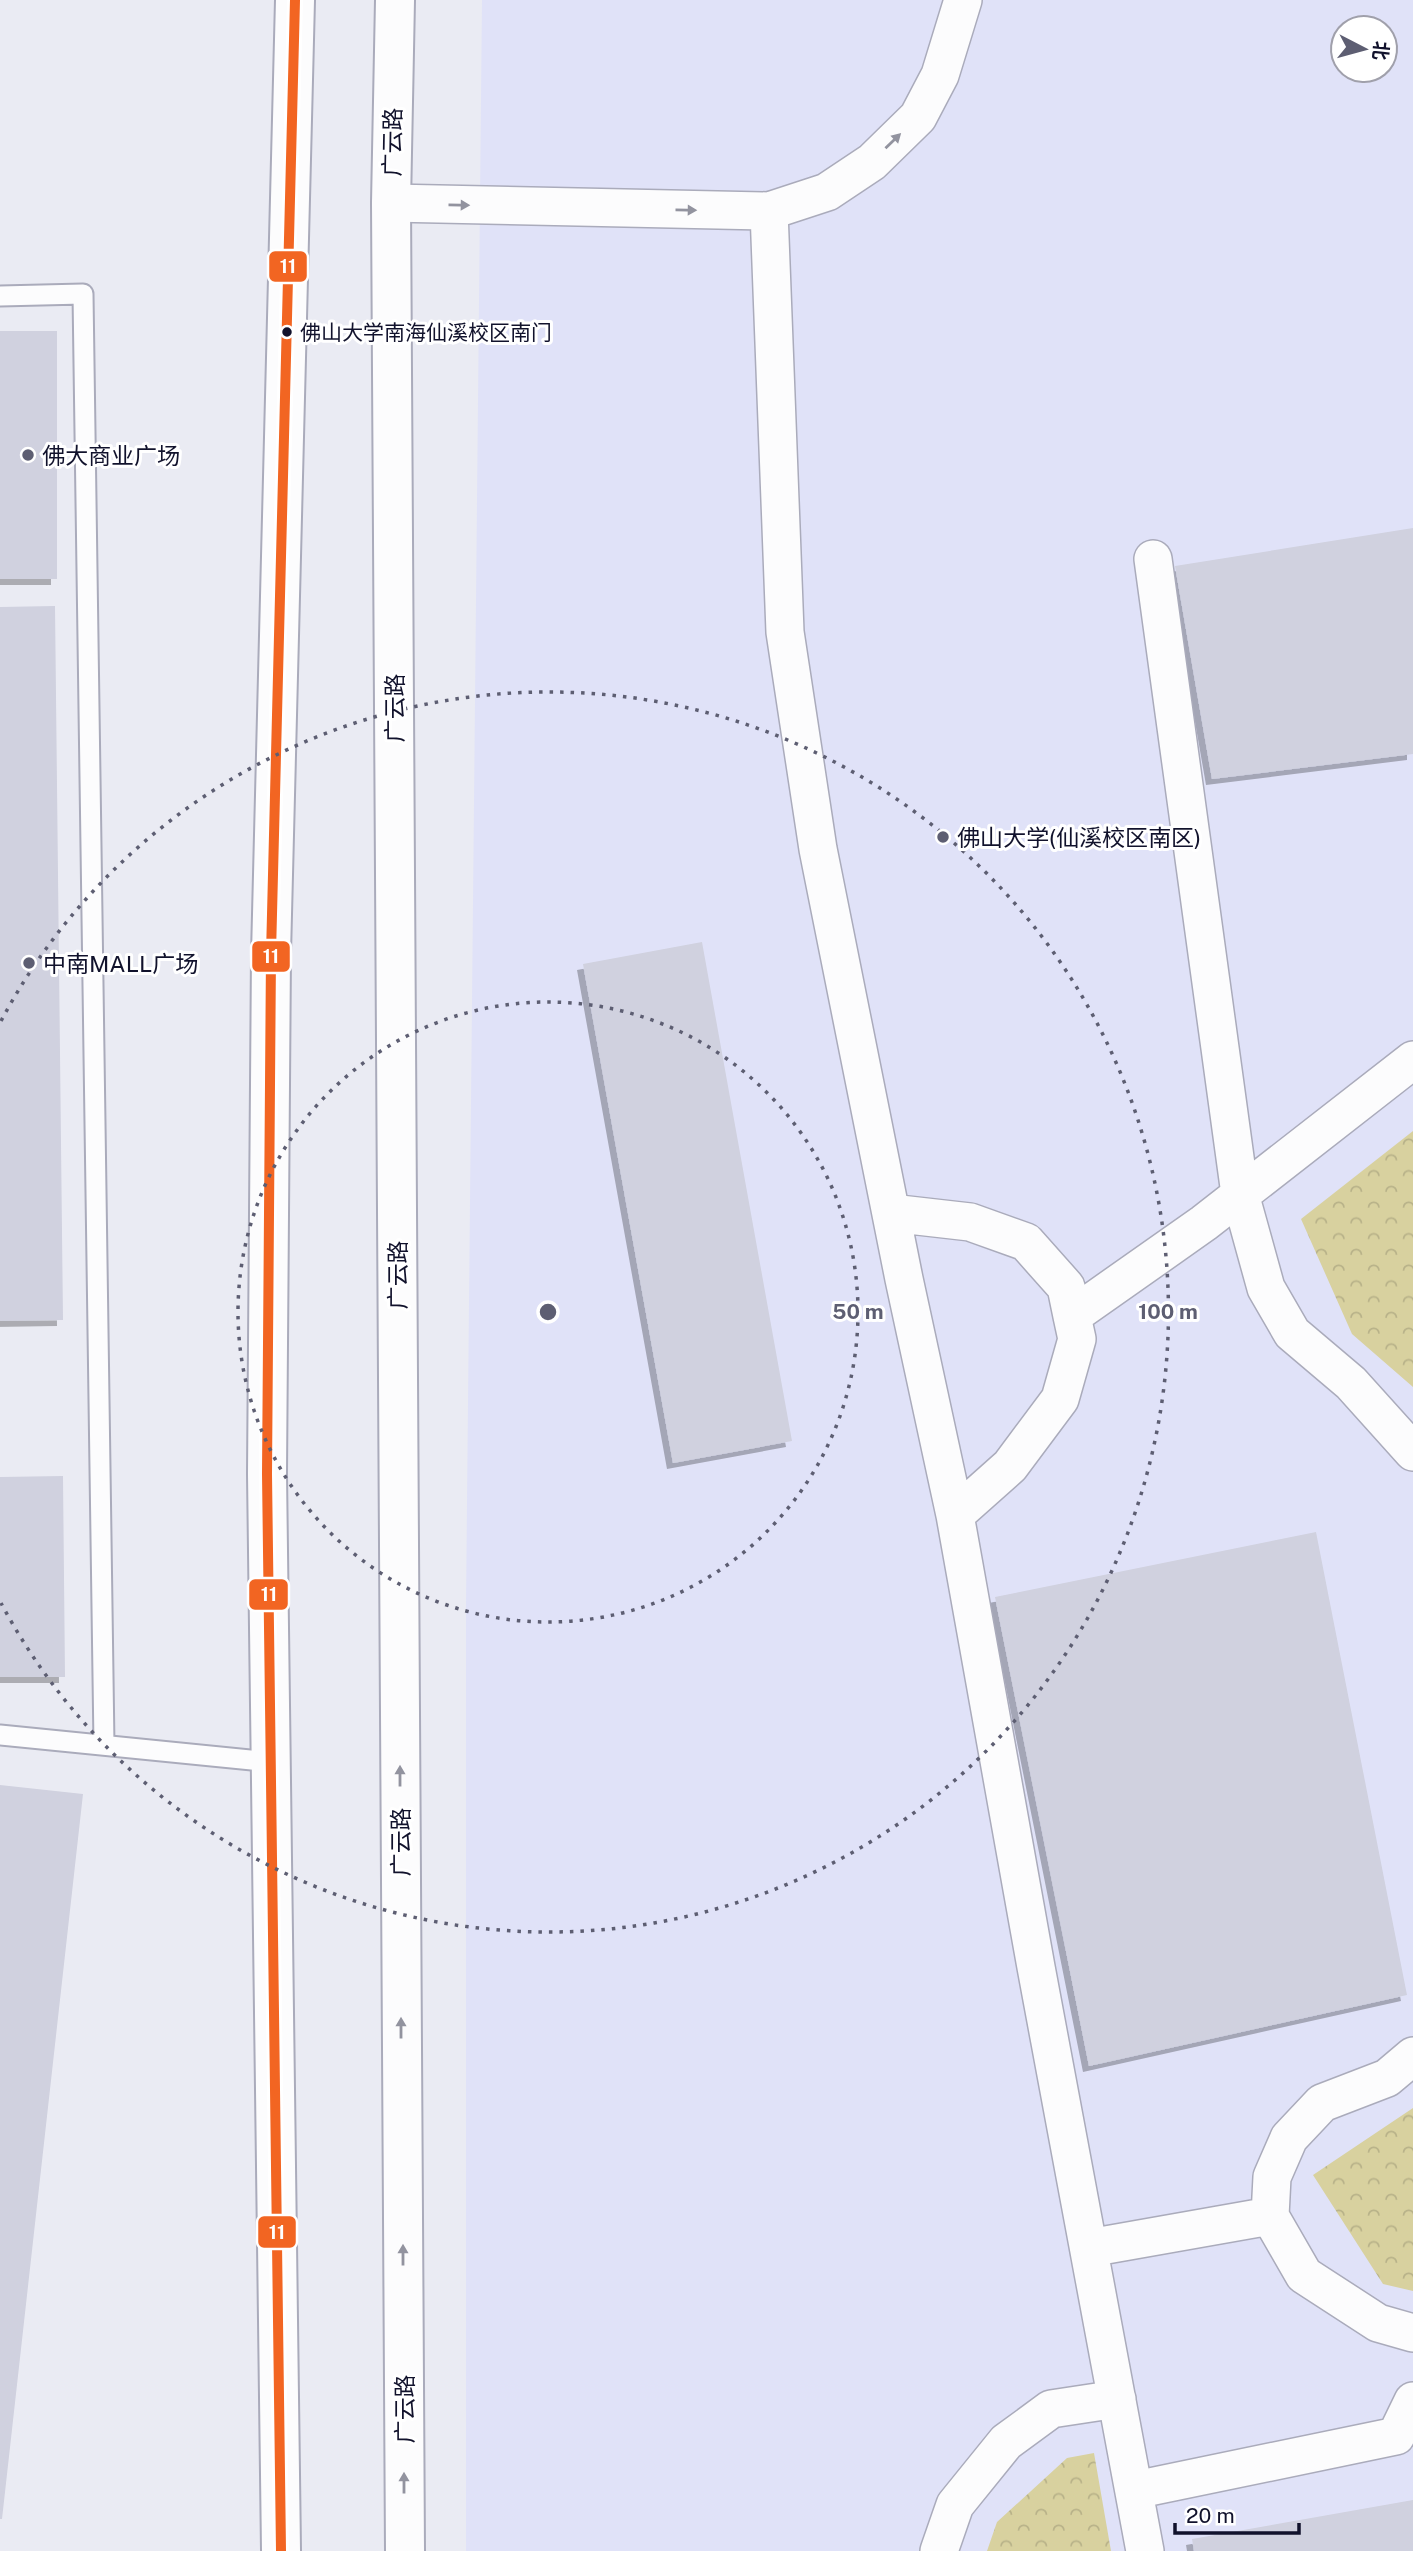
<svg xmlns="http://www.w3.org/2000/svg" width="1413" height="2551" font-family="'Public Sans','Noto Sans SC',sans-serif">
	<style>
		.built { fill: #e0e2f8; fill-rule: evenodd }
		.park { fill: url(#park-crowns) }
		.building { fill: #d0d1df; filter: url(#shadow) }
		.lines { fill: none; stroke-linecap: round; stroke-linejoin: round }
		.service-casing { stroke: #aaabbb; stroke-width: 23 }
		.minor-casing { stroke: #aaabbb; stroke-width: 40 }
		.primary-casing { stroke: #aaabbb; stroke-width: 42 }
		.service { stroke: #fcfcfd; stroke-width: 19 }
		.minor { stroke: #fcfcfd; stroke-width: 37 }
		.primary { stroke: #fcfcfd; stroke-width: 38 }
		.bus-1-casing { stroke: #fff; stroke-width: 16 }
		.bus-1 { stroke: #f26522; stroke-width: 10 }
		.oneway { fill: #92939f }
		.ring { fill: none; stroke: #5d5e72; stroke-width: 3.5; stroke-dasharray: 3.5 7 }
		.bus-dot { fill: #11122c; stroke: #fff; stroke-width: 2.5 }
		.poi-dot { fill: #5d5e72; stroke: #fff; stroke-width: 2.5 }
		.labels { text-anchor: middle; dominant-baseline: central; stroke-width: 6; stroke-linejoin: round; paint-order: stroke }
		.bus-label { font-size: 21px; fill: #11122c; stroke: #fff; text-anchor: start }
		.street-label { font-size: 23px; fill: #11122c; stroke: #fff }
		.poi-label { font-size: 23px; fill: #11122c; stroke: #fff; text-anchor: start }
		.centre { fill: #5d5e72; stroke: #fff; stroke-width: 3.5 }
		.ring-label { font-size: 21px; text-anchor: middle; font-weight: bold; fill: #5d5e72; stroke: #fff; stroke-width: 6; stroke-linejoin: round; paint-order: stroke }
		.line-badge { stroke: #fff; stroke-width: 2.5 }
		.badge-label { font-size: 19px; text-anchor: middle; font-weight: bold; fill: #fff }
	</style>
	<defs>
		<pattern id="park-crowns" width="20" height="18" patternUnits="userSpaceOnUse" patternTransform="scale(1.75)"><rect width="20" height="18" fill="#d8d19f"/><path d="M2 6a3 3 0 1 1 6 0M12 15a3 3 0 1 1 6 0" fill="none" stroke="#b8b289"/></pattern>
		<filter id="shadow"><feDropShadow dx="-6" dy="6" stdDeviation="0" flood-color="#0004"/></filter>
	</defs>
	<rect width="100%" height="100%" fill="#eaebf3"/>
	<path class="built" d="M482,0H1413V2551H466V1604ZM1343,28H1385V70H1343Z"/>
	<path class="park" d="M1413,1131V1387L1352,1334L1301,1219Z
		M1413,2108V2291L1383,2284L1313,2175Z
		M1094,2453L1111,2551H987L997,2522L1067,2458Z"/>
	<path class="building" d="M0,331H57V579H0Z
		M1413,528V754L1212,779L1175,566Z
		M55,606L63,1320L0,1321V607Z
		M702,942L792,1441L673,1463L583,964Z
		M63,1476L65,1677H0V1477Z
		M1316,1532L1407,1995L1089,2066L995,1597Z
		M0,1785L83,1794L2,2519H0Z
		M1413,2500V2551H1194L1192,2539Z"/>
	<g class="lines">
		<g class="service-casing">
			<path id="service" d="M0,296L83,294L104,1745
				M0,1735L271,1762"/>
		</g>
		<g class="minor-casing">
			<path id="minor" d="M391,203L769,211L827,192L872,162L918,117L940,75L963,0
				M769,211L785,632L818,849L904,1279L955,1515L1036,1967L1145,2551
				M1153,559L1240,1194L1266,1288L1292,1333L1351,1383L1413,1452
				M891,1213L970,1222L1026,1242L1066,1287L1072,1316L1077,1339L1060,1399L1010,1466L955,1515
				M1072,1316L1204,1223L1413,1060
				M1413,2056L1387,2078L1322,2103L1289,2138L1272,2177L1270,2216L1304,2275L1378,2323L1413,2333
				M1089,2248L1270,2216
				M1135,2490L1396,2436L1413,2401
				M939,2551L955,2505L1006,2442L1051,2409L1117,2399"/>
		</g>
		<g class="primary-casing">
			<path id="primary" d="M395,0L391,203L405,2551
				M281,2551L267,1474L271,954L295,0"/>
		</g>
		<use href="#service" class="service"/>
		<use href="#minor" class="minor"/>
		<use href="#primary" class="primary"/>
		<g class="bus-1-casing">
			<path id="bus-1" d="M281,2551L267,1474L271,954L295,0"/>
		</g>
		<use href="#bus-1" class="bus-1"/>
	</g>
	<defs><path id="oneway-solid" d="M-6-.8H1V-3.2L6.5 0L1 3.2V.8H-6Z" transform="scale(1.75)"/></defs>
	<g class="oneway">
		<use href="#oneway-solid" transform="translate(893 141) rotate(-44)"/>
		<use href="#oneway-solid" transform="translate(459 205) rotate(1)"/>
		<use href="#oneway-solid" transform="translate(686 210) rotate(1)"/>
		<use href="#oneway-solid" transform="translate(400 1776) rotate(-90)"/>
		<use href="#oneway-solid" transform="translate(401 2028) rotate(-90)"/>
		<use href="#oneway-solid" transform="translate(403 2255) rotate(-90)"/>
		<use href="#oneway-solid" transform="translate(404 2483) rotate(-90)"/>
	</g>
	<g class="ring">
		<circle cx="548" cy="1312" r="310"/>
		<path d="M1 1021A620 620 0 1 1 1 1603"/>
	</g>
	<circle class="bus-dot" cx="287" cy="332" r="6"/>
	<g class="poi-dot">
		<circle cx="28" cy="455" r="7"/>
		<circle cx="943" cy="837" r="7"/>
		<circle cx="29" cy="963" r="7"/>
	</g>
	<g class="labels">
		<g class="bus-label">
			<text x="300" y="332">佛山大学南海仙溪校区南门</text>
		</g>
		<g class="street-label">
			<text transform="translate(392 142) rotate(-89)">广云路</text>
			<text transform="translate(394 708) rotate(-90)">广云路</text>
			<text transform="translate(397 1275) rotate(-90)">广云路</text>
			<text transform="translate(400 1842) rotate(-90)">广云路</text>
			<text transform="translate(404 2409) rotate(-90)">广云路</text>
		</g>
		<g class="poi-label">
			<text x="42" y="455">佛大商业广场</text>
			<text x="957" y="837">佛山大学(仙溪校区南区)</text>
			<text x="43" y="963">中南MALL广场</text>
		</g>
	</g>
	<circle cx="548" cy="1312" r="10" class="centre"/>
	<g class="ring-label">
		<text x="858" y="1319">50 m</text>
		<text x="1168" y="1319">100 m</text>
	</g>
	<g class="line-badge">
		<rect x="268" y="250" width="40" height="33" rx="7" fill="#f26522"/>
		<rect x="251" y="940" width="40" height="33" rx="7" fill="#f26522"/>
		<rect x="248" y="1578" width="41" height="33" rx="7" fill="#f26522"/>
		<rect x="257" y="2215" width="40" height="34" rx="7" fill="#f26522"/>
	</g>
	<g class="badge-label">
		<text x="288" y="273">11</text>
		<text x="271" y="963">11</text>
		<text x="269" y="1601">11</text>
		<text x="277" y="2239">11</text>
	</g>
	<g transform="translate(1364 49) rotate(96)"><circle r="33" fill="#ffffff" stroke="#a0a0ab" stroke-width="2"/>
	<path d="M0-5L12 26L0 18L-12 26Z" fill="#5d5e72"/>
	<text y="-10" font-size="19" font-weight="bold" text-anchor="middle" fill="#11122c">北</text>
	</g>
	<path d="M1175 2523v10h124v-10" fill="none" stroke="#11122c" stroke-width="3.5"/>
	<text x="1186" y="2523" font-size="21" fill="#11122c" stroke="#ffffff" stroke-width="5" paint-order="stroke">20 m</text>
</svg>
